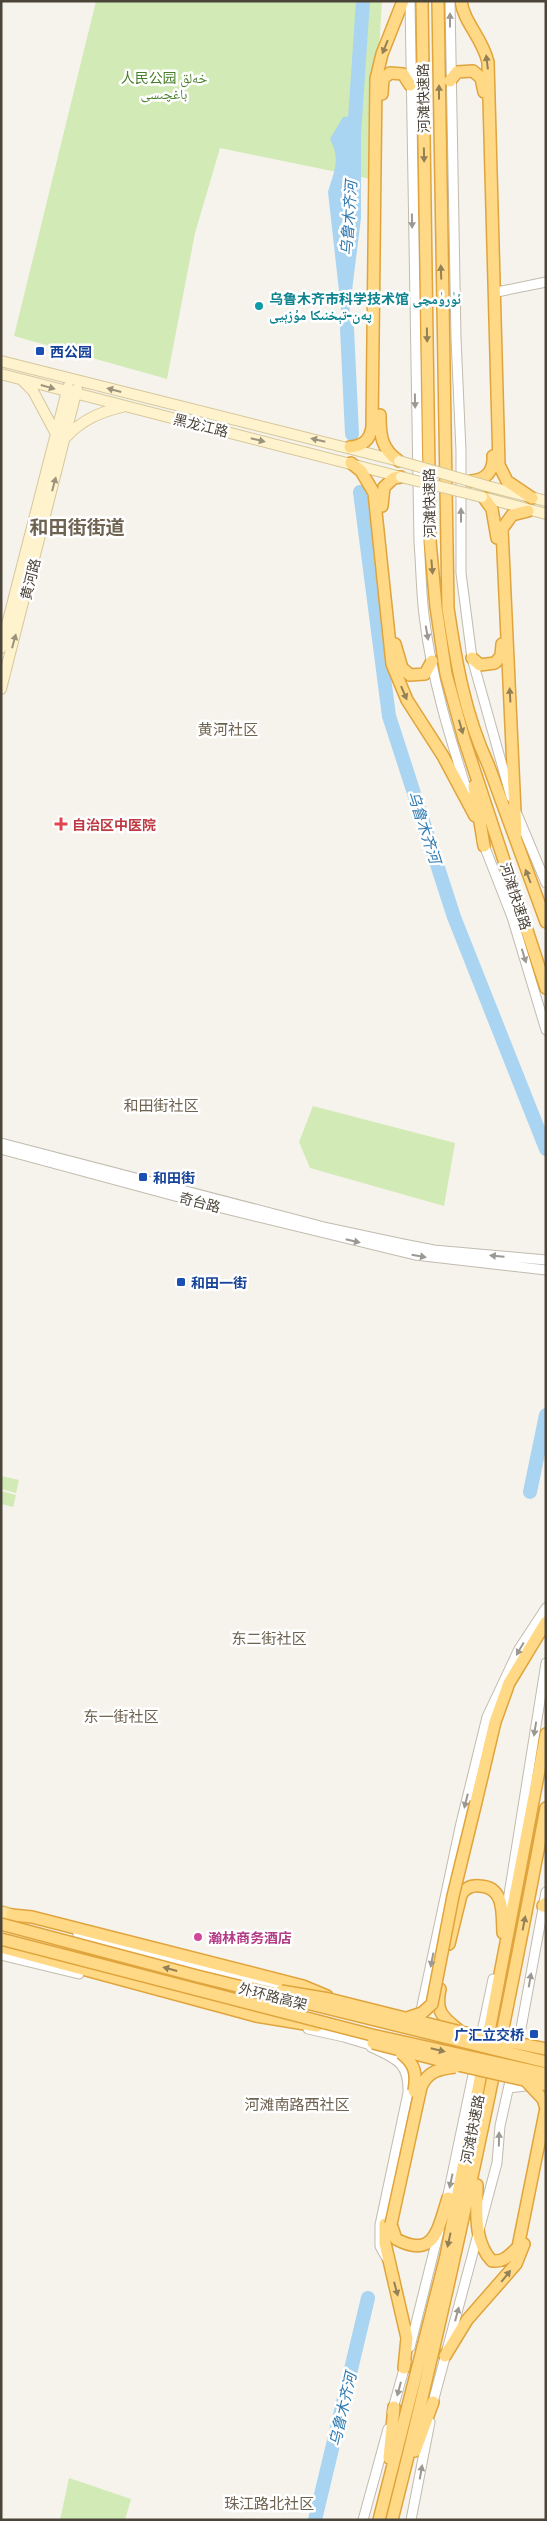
<svg xmlns="http://www.w3.org/2000/svg" width="547" height="2521" font-family="'Golos Text','Noto Naskh Arabic','Noto Sans SC',sans-serif">
	<style>
		.green { fill: #d2eab5 }
		.water { fill: #a9d4f2 }
		.lines { fill: none; stroke-linecap: round; stroke-linejoin: round }
		.river { stroke: #a9d4f2; stroke-width: 14 }
		.tertiary-casing { stroke: #c2bbae; stroke-width: 11 }
		.secondary-casing { stroke: #d6c79b; stroke-width: 12 }
		.primary-casing { stroke: #e6c16a; stroke-width: 14 }
		.trunk-casing { stroke: #e0a43c; stroke-width: 14 }
		.tertiary { stroke: #fff; stroke-width: 9 }
		.secondary { stroke: #fff3cd; stroke-width: 10 }
		.primary { stroke: #ffe39c; stroke-width: 11 }
		.trunk { stroke: #ffd985; stroke-width: 11 }
		.secondary-bridge-casing { stroke: #d6c79b; stroke-width: 12; stroke-linecap: butt }
		.trunk-bridge-casing { stroke: #e0a43c; stroke-width: 14; stroke-linecap: butt }
		.secondary-bridge { stroke: #fff3cd; stroke-width: 10 }
		.trunk-bridge { stroke: #ffd985; stroke-width: 11 }
		.oneway { fill: #9c9892 }
		.oneway2 { fill: #938057 }
		.oneway3 { fill: #9c937c }
		.culture-dot { fill: #0f9aa8; stroke: #fff; stroke-width: 2 }
		.transit-dot { fill: #1a4fb4; stroke: #fff; stroke-width: 2 }
		.health-dot { fill: #e0444e; stroke: #fff; stroke-width: 2 }
		.hotel-dot { fill: #d1479c; stroke: #fff; stroke-width: 2 }
		.labels { text-anchor: middle; dominant-baseline: central; stroke-width: 5; stroke-linejoin: round; paint-order: stroke }
		.park-label { font-size: 14px; fill: #4a7f2a; stroke: #fff }
		.street-label { font-size: 14px; fill: #4b4439; stroke: #fff }
		.culture-label { font-size: 14px; font-weight: bold; fill: #0d838f; stroke: #fff; text-anchor: start }
		.transit-label { font-size: 14px; font-weight: bold; fill: #164399; stroke: #fff; text-anchor: start }
		.health-label { font-size: 14px; font-weight: bold; fill: #be3a42; stroke: #fff; text-anchor: start }
		.hotel-label { font-size: 14px; font-weight: bold; fill: #b23c85; stroke: #fff; text-anchor: start }
		.water-label { font-size: 15px; font-style: italic; fill: #2e7ab2; stroke: #fff }
		.neighbourhood-label { font-size: 15px; fill: #6e6250; stroke: #fff }
		.district-label { font-size: 19px; font-weight: bold; fill: #6e6250; stroke: #fff }
	</style>
	<rect width="100%" height="100%" fill="#f6f3ec"/>
	<path class="green" d="M96,1H382L371,179L220,148L195,233L167,379L14,336Z
		M313,1106L455,1143L444,1206L310,1168L299,1142Z
		M1,1476L19,1480L16,1493L1,1489Z
		M1,1491L16,1495L13,1507L1,1504Z
		M69,2478L131,2499L125,2520H60Z"/>
	<path class="water" d="M356,116L361,117V218L349,315L351,345H345L328,192C334,171 341,160 330,139L343,117Z"/>
	<g class="lines">
		<path class="river" d="M354,134L363,1
			M347,328L352,434
			M360,492L389,716L454,917L546,1149
			M530,1492L546,1415
			M315,2520L368,2298"/>
		<g class="tertiary-casing">
			<path id="tertiary" d="M410,1L419,542C421,566 421,591 424,615C431,677 450,738 469,797
				M450,1L456,338L461,451V573L472,658L511,797
				M497,292L546,282
				M517,814L546,883
				M482,840L512,917L546,1030
				M1,1143L328,1228L403,1244L434,1250L546,1260
				M1,1149L197,1202L415,1255L546,1270
				M506,1913L546,1663
				M78,1934L288,1990
				M1,1955L79,1974
				M420,2015L461,1823L487,1717L519,1649L546,1608
				M308,2029L344,2037L377,2047
				M371,2047C396,2059 409,2062 408,2093L380,2225V2246L386,2257
				M517,2050L546,1892
				M509,2088L533,2085
				M446,2204L493,1979
				M410,2347L439,2231
				M432,2406L497,2163L500,2126L512,2072
				M392,2412L406,2362
				M363,2520L388,2429
				M411,2520L430,2422"/>
		</g>
		<g class="secondary-casing">
			<path id="secondary" d="M1,361L399,461
				M1,374L401,477
				M23,381L33,391L56,434
				M66,437C82,420 100,412 122,407
				M487,486L546,501
				M482,497L546,514
				M1,648L68,387
				M1,689L77,389"/>
		</g>
		<g class="primary-casing">
			<path id="primary" d="M1,1912L12,1915"/>
		</g>
		<g class="trunk-casing">
			<path id="trunk" d="M422,1L430,541L436,607L446,674L464,739L546,988
				M438,1L448,608C456,662 465,715 488,764L546,922
				M461,1C464,23 482,37 488,62L499,465L507,481L532,498
				M450,81L457,72L473,71L481,78L484,92
				M382,94L383,79L390,73L403,74L410,85
				M380,415C380,435 381,449 399,461
				M350,447C363,446 370,440 372,427L376,79L382,54L403,1
				M351,463L361,471L374,493L392,664L407,700L443,756L475,816
				M471,481C486,480 494,471 493,456
				M484,498L492,509L497,538
				M382,506L384,487L394,478L401,477
				M395,644L402,668L410,675L425,674L432,661
				M472,658L480,665L495,663L501,656L502,644
				M474,786L484,846
				M516,834L502,529L512,515L528,511
				M476,1802L495,1722L509,1683L546,1622
				M543,1906L546,1903
				M12,1915L32,1917L303,1986L327,1996
				M449,1944L461,1895C465,1888 471,1885 480,1886C505,1887 502,1914 503,1933
				M1,1947L256,2016L317,2026
				M440,1989C435,2013 443,2017 461,2032
				M477,2185C477,2211 473,2241 492,2261C504,2262 509,2256 518,2247L546,2108
				M385,2224V2243L407,2338L404,2368
				M391,2224L396,2239C435,2260 438,2228 448,2198
				M445,2356L467,2320L516,2264L524,2244
				M415,2451L433,2402
				M389,2458L394,2407
				M379,2520L446,2256L546,1734
				M392,2520C452,2284 501,2047 546,1808"/>
		</g>
		<use href="#tertiary" class="tertiary"/>
		<use href="#secondary" class="secondary"/>
		<use href="#primary" class="primary"/>
		<use href="#trunk" class="trunk"/>
		<g class="secondary-bridge-casing">
			<path id="secondary-bridge" d="M399,461L487,486
				M401,477L482,497"/>
		</g>
		<g class="trunk-bridge-casing">
			<path id="trunk-bridge" d="M1,1924L197,1976L546,2062
				M1,1939L372,2035L546,2074
				M281,1991L329,1999L461,2032L546,2049
				M407,2018L422,2013L432,2004L453,1896L476,1802
				M373,2043L462,2066L546,2085
				M401,2053C415,2064 417,2073 414,2091
				M526,2081L543,2099L546,2108
				M391,2224L421,2087C428,2071 439,2069 455,2067"/>
		</g>
		<use href="#secondary-bridge" class="secondary-bridge"/>
		<use href="#trunk-bridge" class="trunk-bridge"/>
	</g>
	<defs><path id="oneway-solid" d="M-6-.8H1V-3.2L6.5 0L1 3.2V.8H-6Z" transform="scale(1.25)"/></defs>
	<g class="oneway">
		<use href="#oneway-solid" transform="translate(450 20) rotate(-90)"/>
		<use href="#oneway-solid" transform="translate(412 221) rotate(89)"/>
		<use href="#oneway-solid" transform="translate(415 401) rotate(89)"/>
		<use href="#oneway-solid" transform="translate(461 515) rotate(-90)"/>
		<use href="#oneway-solid" transform="translate(427 633) rotate(80)"/>
		<use href="#oneway-solid" transform="translate(524 956) rotate(73)"/>
		<use href="#oneway-solid" transform="translate(353 1241) rotate(13)"/>
		<use href="#oneway-solid" transform="translate(419 1256) rotate(10)"/>
		<use href="#oneway-solid" transform="translate(497 1256) rotate(-175)"/>
		<use href="#oneway-solid" transform="translate(520 1649) rotate(120)"/>
		<use href="#oneway-solid" transform="translate(535 1729) rotate(99)"/>
		<use href="#oneway-solid" transform="translate(466 1801) rotate(104)"/>
		<use href="#oneway-solid" transform="translate(432 1960) rotate(101)"/>
		<use href="#oneway-solid" transform="translate(530 1980) rotate(-80)"/>
		<use href="#oneway-solid" transform="translate(499 2139) rotate(-89)"/>
		<use href="#oneway-solid" transform="translate(451 2181) rotate(102)"/>
		<use href="#oneway-solid" transform="translate(457 2314) rotate(-75)"/>
		<use href="#oneway-solid" transform="translate(399 2389) rotate(105)"/>
		<use href="#oneway-solid" transform="translate(421 2472) rotate(-80)"/>
	</g>
	<g class="oneway2">
		<use href="#oneway-solid" transform="translate(385 47) rotate(112)"/>
		<use href="#oneway-solid" transform="translate(487 62) rotate(-97)"/>
		<use href="#oneway-solid" transform="translate(439 92) rotate(-90)"/>
		<use href="#oneway-solid" transform="translate(424 155) rotate(89)"/>
		<use href="#oneway-solid" transform="translate(441 272) rotate(-92)"/>
		<use href="#oneway-solid" transform="translate(427 335) rotate(89)"/>
		<use href="#oneway-solid" transform="translate(432 567) rotate(85)"/>
		<use href="#oneway-solid" transform="translate(404 693) rotate(67)"/>
		<use href="#oneway-solid" transform="translate(510 695) rotate(-93)"/>
		<use href="#oneway-solid" transform="translate(461 727) rotate(74)"/>
		<use href="#oneway-solid" transform="translate(528 876) rotate(-111)"/>
		<use href="#oneway-solid" transform="translate(524 1923) rotate(-79)"/>
		<use href="#oneway-solid" transform="translate(170 1969) rotate(-165)"/>
		<use href="#oneway-solid" transform="translate(438 2050) rotate(13)"/>
		<use href="#oneway-solid" transform="translate(449 2240) rotate(102)"/>
		<use href="#oneway-solid" transform="translate(506 2276) rotate(-51)"/>
		<use href="#oneway-solid" transform="translate(396 2289) rotate(75)"/>
	</g>
	<g class="oneway3">
		<use href="#oneway-solid" transform="translate(48 387) rotate(16)"/>
		<use href="#oneway-solid" transform="translate(114 390) rotate(-165)"/>
		<use href="#oneway-solid" transform="translate(258 440) rotate(14)"/>
		<use href="#oneway-solid" transform="translate(318 440) rotate(-167)"/>
		<use href="#oneway-solid" transform="translate(54 484) rotate(-75)"/>
		<use href="#oneway-solid" transform="translate(14 641) rotate(-75)"/>
	</g>
	<circle class="culture-dot" cx="259" cy="306" r="5"/>
	<g class="transit-dot">
		<rect x="35" y="346" width="10" height="10" rx="2.5"/>
		<rect x="138" y="1172" width="10" height="10" rx="2.5"/>
		<rect x="176" y="1277" width="10" height="10" rx="2.5"/>
		<rect x="529" y="2029" width="10" height="10" rx="2.5"/>
	</g>
	<path class="health-dot" d="M58.5 816.5h5v5h5v5h-5v5h-5v-5h-5v-5h5z"/>
	<circle class="hotel-dot" cx="198" cy="1937" r="5"/>
	<g class="labels">
		<g class="park-label">
			<text x="164" y="77">人民公园 خەلق<tspan x="164" dy="16">باغچىسى</tspan></text>
		</g>
		<g class="street-label">
			<text transform="translate(423 98) rotate(-91)">河滩快速路</text>
			<text transform="translate(201 425) rotate(14)">黑龙江路</text>
			<text transform="translate(429 503) rotate(-91)">河滩快速路</text>
			<text transform="translate(30 579) rotate(-76)">黄河路</text>
			<text transform="translate(516 896) rotate(72)">河滩快速路</text>
			<text transform="translate(200 1202) rotate(15)">奇台路</text>
			<text transform="translate(273 1996) rotate(14)">外环路高架</text>
			<text transform="translate(472 2129) rotate(-79)">河滩快速路</text>
		</g>
		<g class="culture-label">
			<text x="269" y="298">乌鲁木齐市科学技术馆 ئۈرۈمچى<tspan x="269" dy="16">پەن-تېخنىكا مۇزېيى</tspan></text>
		</g>
		<g class="transit-label">
			<text x="50" y="351">西公园</text>
			<text x="153" y="1177">和田街</text>
			<text x="191" y="1282">和田一街</text>
			<text x="524" y="2034" text-anchor="end">广汇立交桥</text>
		</g>
		<g class="health-label">
			<text x="72" y="824">自治区中医院</text>
		</g>
		<g class="hotel-label">
			<text x="208" y="1937">瀚林商务酒店</text>
		</g>
		<g class="water-label">
			<text transform="translate(348 218) rotate(-86)">乌鲁木齐河</text>
			<text transform="translate(425 827) rotate(72)">乌鲁木齐河</text>
			<text transform="translate(342 2409) rotate(-77)">乌鲁木齐河</text>
		</g>
		<g class="neighbourhood-label">
			<text x="228" y="729">黄河社区</text>
			<text x="161" y="1105">和田街社区</text>
			<text x="269" y="1638">东二街社区</text>
			<text x="121" y="1716">东一街社区</text>
			<text x="297" y="2104">河滩南路西社区</text>
			<text x="269" y="2503">珠江路北社区</text>
		</g>
		<g class="district-label">
			<text x="77" y="526">和田街街道</text>
		</g>
	</g>
	<rect width="547" height="2521" fill="none" stroke="#4b4439" stroke-width="5"/>
</svg>
